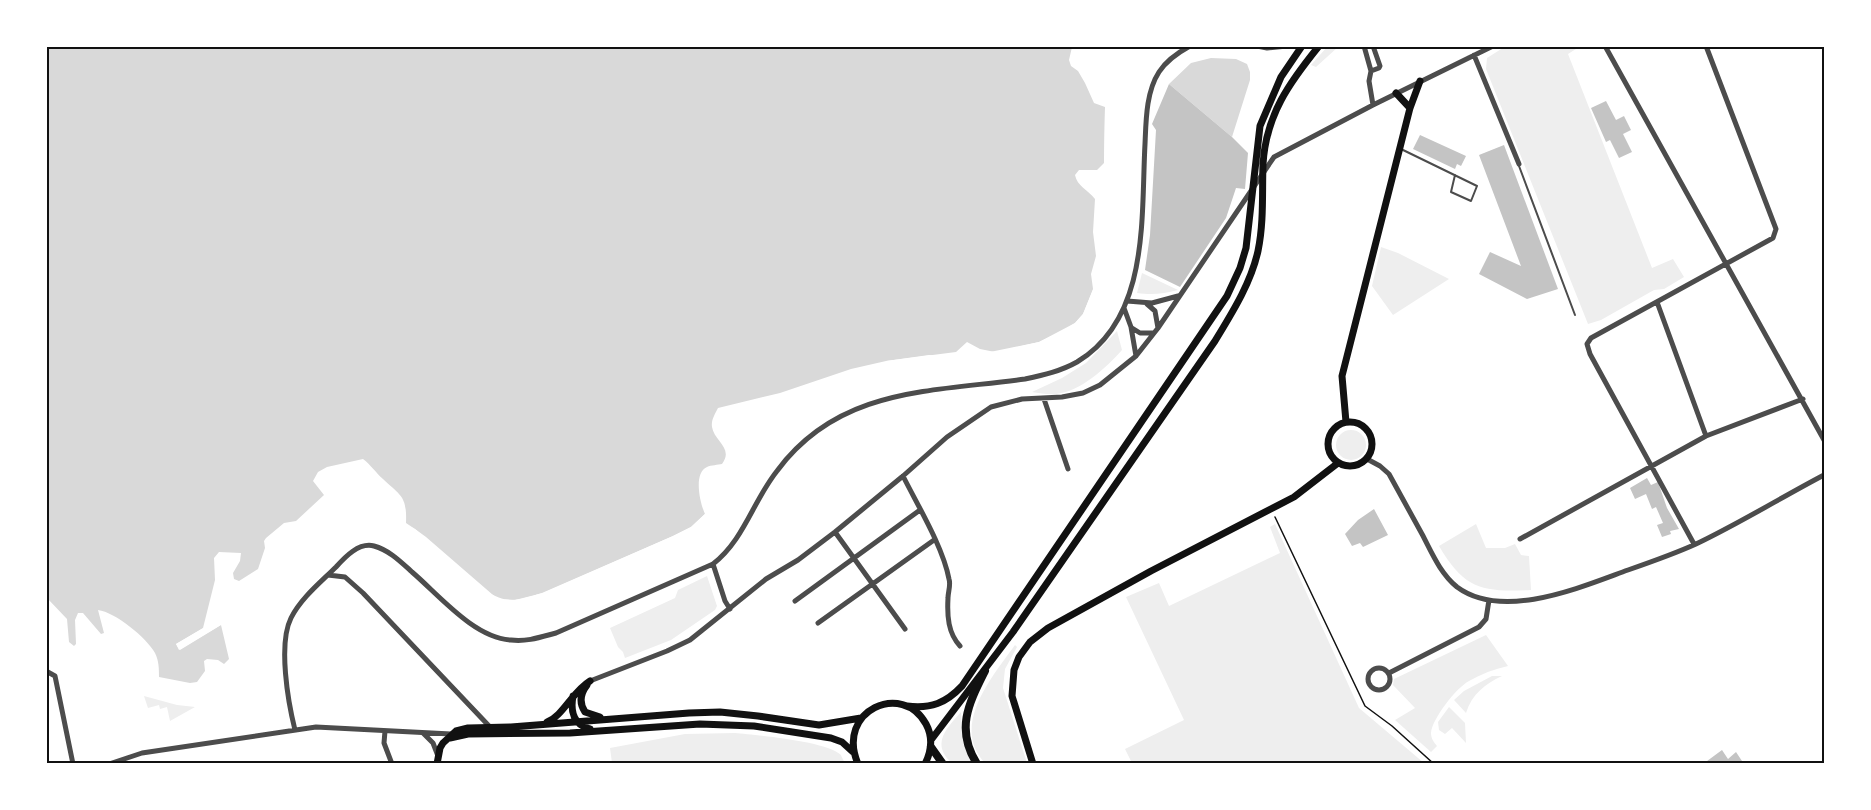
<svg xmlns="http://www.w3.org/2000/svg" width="1871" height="810" font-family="'Exo 2',sans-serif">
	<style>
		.green { fill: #eee }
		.water { fill: #d9d9d9 }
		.pier { fill: #fff }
		.building { fill: #c4c4c4 }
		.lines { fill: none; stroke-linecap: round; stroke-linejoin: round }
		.path { stroke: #111; stroke-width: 1.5 }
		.service { stroke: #4c4c4c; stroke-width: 2 }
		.minor { stroke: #4c4c4c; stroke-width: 5 }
		.secondary { stroke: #111; stroke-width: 7 }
		.trunk { stroke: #111; stroke-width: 8 }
		.neatline { fill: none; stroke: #111; stroke-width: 2 }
	</style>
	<rect width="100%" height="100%" fill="#fff"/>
	<path class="green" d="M1506,46L1579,47L1568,54L1652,268L1673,259L1684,277L1664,289L1654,290L1601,320L1588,324L1486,69L1487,58Z
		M1327,47H1338L1316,67L1311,65Z
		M1381,247L1398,253L1449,279L1393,315L1372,286Z
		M1142,273L1178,290C1163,294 1152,295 1137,293Z
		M1117,331L1122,350C1106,368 1080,392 1056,394C1048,395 1040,393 1032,392L1062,378L1086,363Z
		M1336 445a15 15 0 1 1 30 0a15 15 0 1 1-30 0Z
		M1275,524L1359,708L1424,763H1132L1125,749L1184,720L1126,597L1159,583L1169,606L1280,553L1270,527Z
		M1476,524L1486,548H1505L1515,544L1521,555L1529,556L1531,590C1482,592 1465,590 1439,546Z
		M707,576L717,606L715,610L671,640L625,658L623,652L618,647L610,628L675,598L678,590Z
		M1486,635L1508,666C1494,669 1481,674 1469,681C1456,688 1432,719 1431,733C1431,739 1434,742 1437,746L1431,752L1395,720L1415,708L1393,685L1394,679Z
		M1015,645L1017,647L1005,669L1003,688L1027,763H985C950,726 992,677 1015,645Z
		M1492,676H1502C1485,684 1472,694 1466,713L1454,700L1464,691Z
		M144,696L177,705L195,707L170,721L167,707L160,709L159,705L148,708Z
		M1449,707L1465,723L1466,743L1452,728L1445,734L1439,730L1438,722Z
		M961,712L962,738L971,763H952C930,744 947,728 961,712Z
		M735,733C756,735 827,741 841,755C841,756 845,763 845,763H612L610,748L685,734Z"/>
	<path class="water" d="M47,47H1072L1069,60L1071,66L1078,71L1085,83L1094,103L1105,107L1104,163L1097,170H1079L1075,175C1077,186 1088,190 1095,199L1093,232L1096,256L1091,274L1093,289L1083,314L1075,323L1039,342L995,352L980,349L967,342L956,352L886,361L851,369L780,393L718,408C715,414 711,420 712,427C714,441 734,448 722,464C718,465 711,465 707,467C693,473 700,503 705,514L691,527L673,536L542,593C519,600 508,605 486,591L415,529L406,523C407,496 401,496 383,479C376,473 371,465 363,459L327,467L318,472L313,481L324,495L296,521L284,523L266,538L264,541L265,548L258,569L239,581L234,579L233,573L240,561L241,553L219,552L214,558L215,580L203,628L176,644L180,650L221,625L229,659L224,664L218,660L207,659L204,661L205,671L197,682L190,683L159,677C159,669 159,661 155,653C147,638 115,612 98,610L104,633L101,634L83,613H78L75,620L76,644L74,646L69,642L67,619L47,598Z
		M1211,58L1236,59L1247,64L1250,72V80L1232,137L1169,84L1191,63Z"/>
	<path class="pier" d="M1105,107L1108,108L1107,163L1104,167Z
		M1095,285L1096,290L1085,315L1077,325L1066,332L1039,345L996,355L985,353L1039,342L1064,330L1075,323L1083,314Z
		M929,355L942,356L885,364L886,361Z
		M707,512V516L693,529L674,539L544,596L515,603L498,602L485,594L424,539L403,523L415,529L426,537L493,595L498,599L515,600L543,593L673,536L691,527Z
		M220,622L224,623L179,650L176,644L207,626L205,630L180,646Z"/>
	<path class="building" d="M1169,84L1232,137L1248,153L1245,189L1236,188L1226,218L1180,287L1145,270L1150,235L1156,130L1152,124Z
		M1606,101L1616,120L1624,116L1631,130L1623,134L1632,152L1619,158L1610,140L1606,142L1591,108Z
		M1420,135L1466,156L1461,166L1457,164L1455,169L1413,149Z
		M1504,145L1558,289L1527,299L1479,274L1490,252L1521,266L1479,155Z
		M1647,478L1651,485L1658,482L1667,508L1679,529L1670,531L1671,534L1662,537L1657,525L1663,523L1656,507L1652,509L1646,494L1635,499L1630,488Z
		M1374,509L1388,535L1363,547L1360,543L1352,546L1345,534L1358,520Z
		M1722,750L1728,759L1736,752L1744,764H1703Z"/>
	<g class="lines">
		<path class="path" d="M1275,517L1365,706L1392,726L1434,764"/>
		<path class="service" d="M1401,149L1477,186L1471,201L1451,192L1455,175
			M1519,166L1575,315"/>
		<path class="minor" d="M1257,46L1267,48L1287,46
			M1364,46L1371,71L1369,81L1373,105
			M1605,46L1824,440
			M1474,55L1519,164
			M1371,71L1379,68L1380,66L1373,46
			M1127,301L1152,303L1178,296
			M1657,302L1706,436
			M1147,304L1155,311L1158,328
			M1124,308L1131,327L1136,356
			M1132,328L1140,333H1154
			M1044,399L1068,469
			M1367,459L1380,466L1389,474C1400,494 1411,514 1422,534C1432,553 1440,573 1457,587C1503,621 1581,587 1628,570C1651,562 1674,554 1696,544C1740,523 1782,497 1824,475
			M903,476C918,506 943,547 949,579C951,585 948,592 948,598C947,616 948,633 960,646
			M835,532L905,629
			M1520,539L1706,436L1803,399
			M1694,544L1590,354L1587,344L1591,338L1773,238L1776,229L1706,46
			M713,564L725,601L730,609
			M328,575L345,577L363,593L490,727
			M795,601L920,510
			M818,623L934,540
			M1368 679a11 11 0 1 1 22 0a11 11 0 1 1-22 0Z
			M46,671L55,676L73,764
			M1389,673L1479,627L1486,619L1489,600
			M590,681L667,651L690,640L766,579L798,560L835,532L903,476L947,437L991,407L1022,399L1062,397L1083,393L1100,385L1136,356L1158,328L1274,157L1373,105L1493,46
			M295,730C288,702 278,644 291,618C301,598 321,582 336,567C345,557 359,542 374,546C389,550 401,562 412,572C439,595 474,638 511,640C527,642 541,637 556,633L713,564C744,540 753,501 777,471C839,387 932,392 1025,379C1044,375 1061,371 1077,362C1150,318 1141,217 1145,144C1146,121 1146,92 1159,72C1166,61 1179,52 1190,46
			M385,731L384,743L392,764
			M423,733L433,743L438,756
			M109,764L142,753L316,727L451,734"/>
		<path class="secondary" d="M1396,93L1410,108
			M1346,422L1342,376L1410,108L1420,81
			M1328 444a22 22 0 1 1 44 0a22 22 0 1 1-44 0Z
			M587,685C580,694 579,703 585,712L600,717
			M573,696C570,712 574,725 590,729
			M907,706C931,709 946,703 962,686L1227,296L1240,268L1246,248L1260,126L1281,77L1302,46
			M547,722C563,716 572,692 590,681
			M450,738L468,734L570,733L700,724L754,726L831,738L842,742L853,752
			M931,740L1013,632L1215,341C1232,313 1251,283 1258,251C1264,222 1262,193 1263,164C1266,115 1289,83 1319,46
			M437,764L440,748L443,743L456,731L468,728L511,727L689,713L720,712L758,716L819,725L861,718
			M858,764C835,710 903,681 926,724C933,737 932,750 925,764
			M1033,764L1012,696L1014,670L1019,657L1030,642L1048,628L1151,571L1294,497L1338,463"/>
		<path class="trunk" d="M931,747L943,764
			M977,764C955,729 969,703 985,671"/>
	</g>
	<rect width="1871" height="810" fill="none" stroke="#ffffff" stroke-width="96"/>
	<rect x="48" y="48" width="1775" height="714" class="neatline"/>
</svg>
